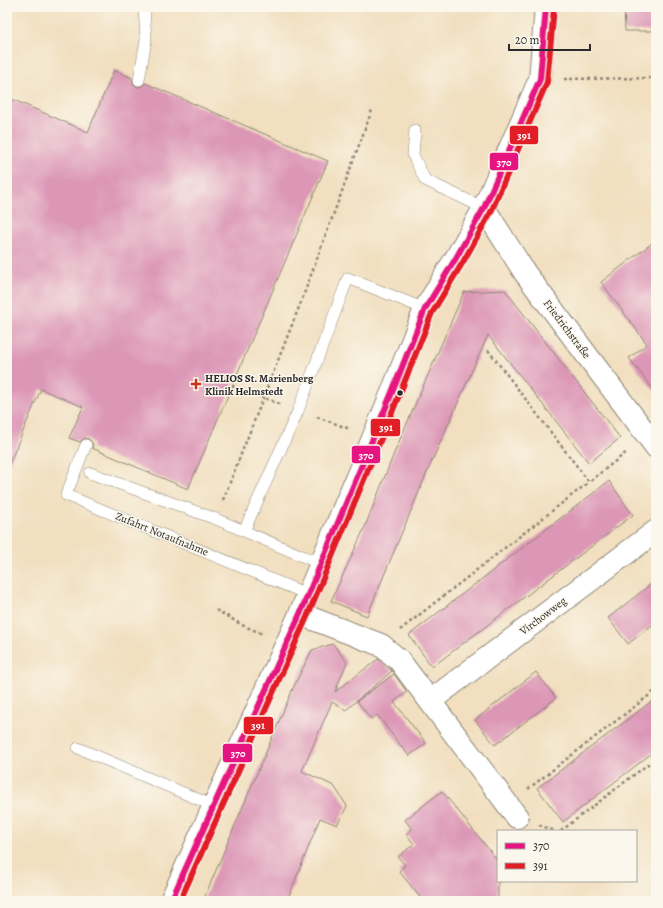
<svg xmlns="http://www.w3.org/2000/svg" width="663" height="908" font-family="Alegreya,serif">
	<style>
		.building { fill: #dc96b6 }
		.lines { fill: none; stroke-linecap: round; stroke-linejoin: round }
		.service-casing { stroke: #8e8575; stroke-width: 12 }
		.minor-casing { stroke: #8e8575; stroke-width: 24 }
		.path { stroke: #8e8575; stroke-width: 2.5; stroke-dasharray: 3 3; stroke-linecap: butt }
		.service { stroke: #fff; stroke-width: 11 }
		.minor { stroke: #fff; stroke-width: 22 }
		.bus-1-casing { stroke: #fbf7ec; stroke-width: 9 }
		.bus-2-casing { stroke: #fbf7ec; stroke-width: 9 }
		.bus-1 { stroke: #e61481; stroke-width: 6 }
		.bus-2 { stroke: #e11e26; stroke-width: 6 }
		.poi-dot { fill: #c8321e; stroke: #fbf7ec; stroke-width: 1.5 }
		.bus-dot { fill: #2b2b2b; stroke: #fbf7ec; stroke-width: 1.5 }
		.labels { text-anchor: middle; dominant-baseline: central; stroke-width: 3; stroke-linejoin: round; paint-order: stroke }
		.street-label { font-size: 11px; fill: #2b2b2b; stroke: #fbf7ec }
		.poi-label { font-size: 11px; font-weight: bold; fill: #2b2b2b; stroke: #fbf7ec; text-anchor: start }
		.line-badge { stroke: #fbf7ec; stroke-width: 1.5 }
		.badge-label { font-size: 11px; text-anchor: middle; font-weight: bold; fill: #fff }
	</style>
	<rect width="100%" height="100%" fill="#fbf7ec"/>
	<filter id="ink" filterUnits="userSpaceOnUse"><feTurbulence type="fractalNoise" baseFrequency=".025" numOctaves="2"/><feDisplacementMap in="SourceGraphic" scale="8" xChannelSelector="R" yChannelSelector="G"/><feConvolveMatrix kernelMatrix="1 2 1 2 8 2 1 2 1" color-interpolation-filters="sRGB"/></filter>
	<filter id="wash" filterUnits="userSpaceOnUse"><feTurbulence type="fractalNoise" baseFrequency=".012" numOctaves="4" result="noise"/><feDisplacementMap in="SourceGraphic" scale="16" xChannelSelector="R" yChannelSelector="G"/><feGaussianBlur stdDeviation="0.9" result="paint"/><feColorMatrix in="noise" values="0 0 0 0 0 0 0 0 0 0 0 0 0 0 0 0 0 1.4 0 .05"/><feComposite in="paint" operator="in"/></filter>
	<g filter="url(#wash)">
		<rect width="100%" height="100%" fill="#f1dfbf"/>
		<g id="blocks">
			<path class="building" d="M624,7H656V31H625Z
				M114,70L132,78L133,83L137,87L142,86L145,83L328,161L188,489L92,448L93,444L89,439L85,438L80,442L69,438L83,407L41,389L7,469V97L88,132Z
				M656,240V393L629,358L647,344L601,282Z
				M505,290L620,438L589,463L488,335L428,470L367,616L331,601L364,529L395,451L464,292Z
				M609,481L633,515L432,667L409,635Z
				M656,580V622L628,644L608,618Z
				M333,644L347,662L335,692L378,659L392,671L346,710L332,702L302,771L334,786L347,806L337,825L320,818L287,901H203L294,686L312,650Z
				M536,672L556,698L495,745L475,720Z
				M394,674L407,692L394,702L426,743L409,756L377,715L371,719L357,701Z
				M656,698V750L563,822L537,788Z
				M442,791L498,861V901H423L399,871L405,865L398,857L414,844L406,834L412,829L405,820Z"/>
		</g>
	</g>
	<g filter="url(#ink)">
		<use href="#blocks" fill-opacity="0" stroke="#8e8575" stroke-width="1"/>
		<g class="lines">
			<g class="service-casing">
				<path id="service" d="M139,80L146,40L144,7
					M415,130L413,155L425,180L484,208
					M86,445L66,495L307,594
					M90,473L216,519L321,564
					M244,531L298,411L348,278L425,309
					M78,748L214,806"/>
			</g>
			<g class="minor-casing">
				<path id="minor" d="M484,208L525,273L656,447
					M300,614L381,645L399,660L517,817
					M430,701L656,531
					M171,901L300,614L393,390L425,309L456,258L484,208L540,79L546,7"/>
			</g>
			<path class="path" d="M564,79L656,78
				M488,350L589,482L628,451
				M232,386L280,404
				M317,417L350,429
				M223,500L301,302L372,110
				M216,610L244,626L263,634
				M400,630L589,482
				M528,789L656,690
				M539,825L555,831
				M561,831L656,758"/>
			<use href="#service" class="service"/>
			<use href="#minor" class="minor"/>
			<g class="bus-1-casing">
				<path id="bus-1" d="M171,901L300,614L393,390L425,309L456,258L484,208L540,79L546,7"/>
			</g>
			<g class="bus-2-casing">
				<path id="bus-2" d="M180,901L307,617L400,393L432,313L463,262L491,212L547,82L554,8"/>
			</g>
			<use href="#bus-1" class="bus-1"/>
			<use href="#bus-2" class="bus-2"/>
		</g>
	</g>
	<path class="poi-dot" d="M194 378h4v4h4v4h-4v4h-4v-4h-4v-4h4z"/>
	<circle class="bus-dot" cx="400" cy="393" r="3.5"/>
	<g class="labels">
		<g class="street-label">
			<text transform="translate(567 329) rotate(53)">Friedrichstraße</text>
			<text transform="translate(162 534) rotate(22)">Zufahrt Notaufnahme</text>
			<text transform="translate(543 616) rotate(-37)">Virchowweg</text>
		</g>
		<g class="poi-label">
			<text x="205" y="378">HELIOS St. Marienberg<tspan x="205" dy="13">Klinik Helmstedt</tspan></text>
		</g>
	</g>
	<g class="line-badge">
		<rect x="509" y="125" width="30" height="20" rx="4" fill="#e11e26"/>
		<rect x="489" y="152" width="30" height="19" rx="4" fill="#e61481"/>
		<rect x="370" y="418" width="31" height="19" rx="4" fill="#e11e26"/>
		<rect x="351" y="445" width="30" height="19" rx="4" fill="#e61481"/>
		<rect x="243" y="716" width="31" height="19" rx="4" fill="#e11e26"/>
		<rect x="222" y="743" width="31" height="20" rx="4" fill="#e61481"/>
	</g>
	<g class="badge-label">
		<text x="524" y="139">391</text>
		<text x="504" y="166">370</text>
		<text x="386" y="431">391</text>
		<text x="366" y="459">370</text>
		<text x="258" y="729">391</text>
		<text x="238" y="757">370</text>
	</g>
	<rect width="663" height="908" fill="none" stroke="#fbf7ec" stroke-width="24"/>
	<rect x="497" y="830" width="140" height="52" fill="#fbf7ec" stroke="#a8a59f"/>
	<rect x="505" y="843" width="20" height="6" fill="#e61481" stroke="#a8a59f"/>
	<text x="533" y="850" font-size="12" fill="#2b2b2b">370</text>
	<rect x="505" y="863" width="20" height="6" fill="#e11e26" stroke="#a8a59f"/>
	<text x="533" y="870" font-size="12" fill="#2b2b2b">391</text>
	<path d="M509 44v6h81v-6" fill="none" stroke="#2b2b2b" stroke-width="2"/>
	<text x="515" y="44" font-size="12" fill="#2b2b2b" stroke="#fbf7ec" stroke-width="3" paint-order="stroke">20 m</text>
</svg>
